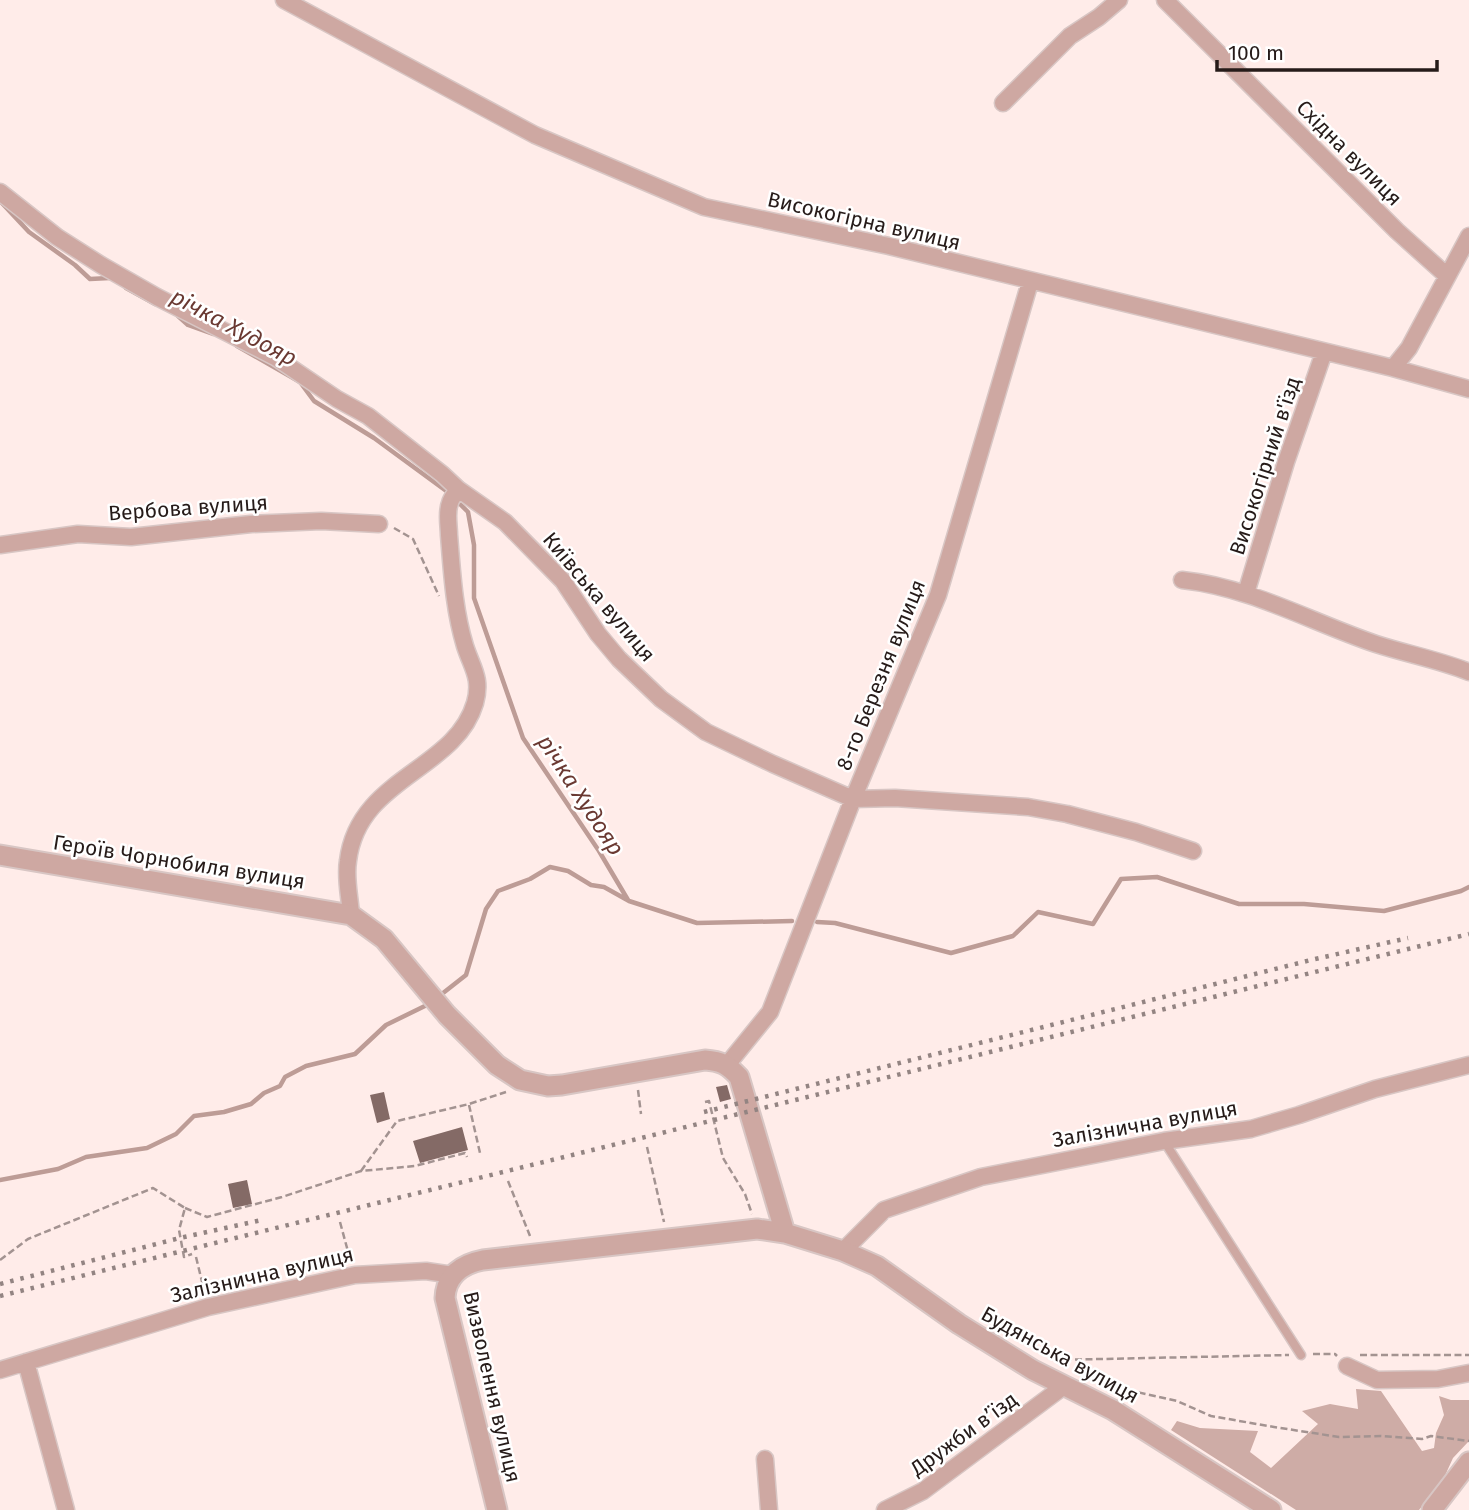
<svg xmlns="http://www.w3.org/2000/svg" width="1469" height="1510" font-family="'Fira Sans',sans-serif">
	<style>
		.forest { fill: #ceaca6 }
		.lines { fill: none; stroke-linecap: round; stroke-linejoin: round }
		.stream { stroke: #bd9c96; stroke-width: 4.5 }
		.building { fill: #846a66 }
		.service-casing { stroke: #d8c6c4; stroke-width: 11 }
		.minor-casing { stroke: #d8c6c4; stroke-width: 19 }
		.tertiary-casing { stroke: #d8c6c4; stroke-width: 23 }
		.path { stroke: #a39391; stroke-width: 2.5; stroke-dasharray: 7 3.5; stroke-linecap: butt }
		.service { stroke: #cea8a2; stroke-width: 8 }
		.minor { stroke: #cea8a2; stroke-width: 16 }
		.tertiary { stroke: #cea8a2; stroke-width: 19 }
		.rail { stroke: #938482; stroke-width: 4.5; stroke-dasharray: 3.5 7; stroke-linecap: butt }
		.labels { text-anchor: middle; dominant-baseline: central; stroke-width: 5; stroke-linejoin: round; paint-order: stroke }
		.street-label { font-size: 21px; fill: #261b19; stroke: #fff }
		.water-label { font-size: 23px; font-style: italic; fill: #6a3932; stroke: #fff }
	</style>
	<rect width="100%" height="100%" fill="#ffece9"/>
	<path class="forest" d="M1356,1389L1381,1391L1422,1451L1434,1448L1436,1433L1444,1415L1439,1396L1451,1400H1469V1441L1453,1458L1443,1480L1419,1510H1296L1171,1430L1177,1421L1200,1428L1258,1431L1250,1452L1271,1468L1318,1424L1302,1411L1330,1404L1358,1409Z"/>
	<g class="lines">
		<path class="stream" d="M1,202L29,232L75,265L90,279L110,278
			M126,288L155,304
			M178,316L188,325L213,334
			M237,346L300,382L314,401L374,438L449,493
			M460,504L468,512L474,545V598L523,738L599,851L628,900
			M817,922L835,923L951,953L1013,936L1038,912L1093,924L1121,879L1157,877L1239,904H1304L1384,911L1461,891L1469,887
			M438,997L466,975L486,909L498,891L530,879L550,867L568,871L591,885L604,887L629,901L697,923L792,921
			M0,1180L58,1169L86,1157L147,1148L176,1134L194,1116L224,1112L251,1104L264,1093L280,1086L285,1077L306,1066L355,1054L386,1025L431,1003"/>
	</g>
	<path class="building" d="M727,1085L731,1099L720,1102L716,1087Z
		M384,1092L390,1119L377,1123L370,1095Z
		M462,1127L468,1150L420,1163L413,1141Z
		M247,1180L252,1204L233,1208L228,1184Z"/>
	<g class="lines">
		<g class="service-casing">
			<path id="service" d="M1164,1141L1301,1355"/>
		</g>
		<g class="minor-casing">
			<path id="minor" d="M284,0L535,135L704,207L889,246L1393,368L1469,389
				M1165,0L1397,231L1446,275
				M1003,103L1070,36L1099,17L1119,0
				M0,192L57,237L101,265L157,297L275,357L337,399L368,416L442,474L458,489L505,522L563,581L598,634L619,659L661,699L706,732L773,764L853,799L895,798L1028,807L1067,814L1136,832L1193,851
				M1393,368L1409,348L1469,236
				M0,545L78,534L131,537L251,524L321,521L379,524
				M1182,580C1250,587 1311,622 1376,644C1407,654 1439,660 1469,672
				M1246,593L1286,462L1324,352
				M351,915C350,898 345,878 348,861C358,777 455,771 475,703C482,678 472,668 465,646C454,610 452,572 449,535C449,526 446,512 450,503C451,498 456,493 458,489
				M727,1065L770,1012L853,799L938,595L1030,282
				M843,1251L884,1210L981,1177L1164,1141L1251,1129L1299,1115L1375,1089L1469,1065
				M26,1362L66,1510
				M1347,1366L1377,1380L1438,1379L1469,1373
				M0,1370L208,1307L355,1275L426,1271L453,1275
				M765,1459L769,1510
				M885,1510L923,1491L1064,1386"/>
		</g>
		<g class="tertiary-casing">
			<path id="tertiary" d="M0,855L351,915L384,939L447,1015L497,1065L520,1080L548,1086L562,1085L705,1060C721,1061 728,1065 739,1077L785,1233
				M497,1510L445,1298C446,1275 462,1264 483,1260L757,1229L785,1233L843,1251L877,1266L959,1324L1033,1370L1113,1410L1271,1510
				M1432,1510L1469,1462"/>
		</g>
		<path class="path" d="M394,528L413,539L439,596
			M638,1090L641,1114
			M705,1102L709,1101L723,1158L745,1194L752,1214
			M469,1105L480,1153
			M647,1147L664,1222
			M361,1171L397,1121L469,1104L506,1092
			M508,1181L530,1236
			M185,1208L207,1217L282,1197L361,1171L415,1166L465,1153L467,1157
			M340,1222L350,1259
			M196,1257L205,1294
			M0,1260L28,1239L153,1188L185,1208L179,1230L184,1257L192,1254
			M1313,1354H1335L1337,1356
			M1360,1355H1469
			M1054,1360L1289,1355
			M1080,1373L1099,1378L1124,1392H1137L1177,1401L1211,1416L1274,1427L1339,1437L1381,1436L1422,1439L1431,1436L1469,1441"/>
		<use href="#service" class="service"/>
		<use href="#minor" class="minor"/>
		<use href="#tertiary" class="tertiary"/>
		<path class="rail" d="M704,1112L1311,960L1408,938
			M0,1284L180,1238L262,1220
			M0,1296L1469,934"/>
	</g>
	<g class="labels">
		<g class="street-label">
			<text transform="translate(1349 153) rotate(45)">Східна вулиця</text>
			<text transform="translate(864 221) rotate(13)">Високогірна вулиця</text>
			<text transform="translate(1265 466) rotate(-72)">Високогірний в'їзд</text>
			<text transform="translate(188 508) rotate(-4)">Вербова вулиця</text>
			<text transform="translate(599 597) rotate(50)">Київська вулиця</text>
			<text transform="translate(881 675) rotate(-68)">8-го Березня вулиця</text>
			<text transform="translate(179 862) rotate(9)">Героїв Чорнобиля вулиця</text>
			<text transform="translate(1145 1124) rotate(-10)">Залізнична вулиця</text>
			<text transform="translate(262 1275) rotate(-13)">Залізнична вулиця</text>
			<text transform="translate(1060 1355) rotate(29)">Будянська вулиця</text>
			<text transform="translate(492 1387) rotate(77)">Визволення вулиця</text>
			<text transform="translate(964 1434) rotate(-36)">Дружби в’їзд</text>
		</g>
		<g class="water-label">
			<text transform="translate(234 327) rotate(28)">річка Худояр</text>
			<text transform="translate(581 795) rotate(57)">річка Худояр</text>
		</g>
	</g>
	<path d="M1217 60v10h220v-10" fill="none" stroke="#261b19" stroke-width="3.5"/>
	<text x="1228" y="60" font-size="21" fill="#261b19" stroke="#ffffff" stroke-width="5" paint-order="stroke">100 m</text>
</svg>
